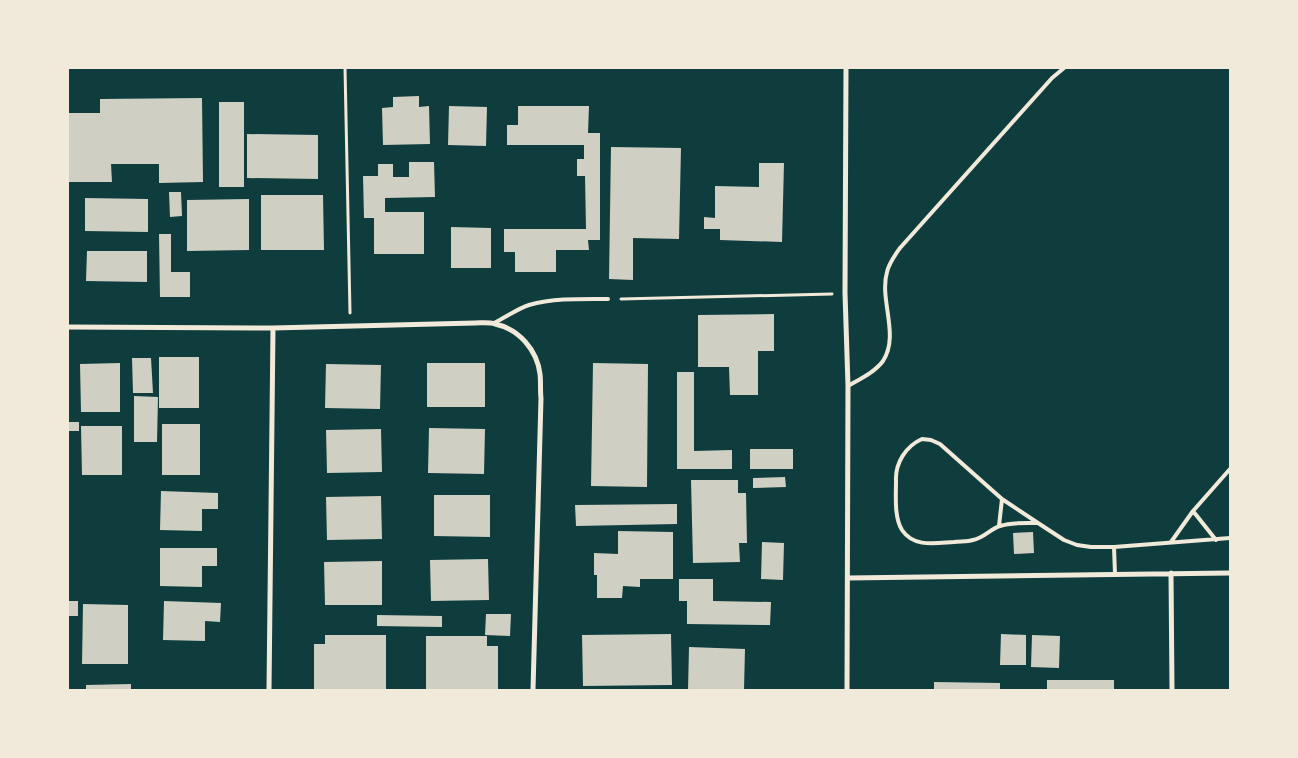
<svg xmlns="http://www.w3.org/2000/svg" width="1298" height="758" font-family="'IBM Plex Sans',sans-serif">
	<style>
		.building { fill: #cfcfc3 }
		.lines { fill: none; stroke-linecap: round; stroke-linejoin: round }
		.path { stroke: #f1e9da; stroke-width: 3 }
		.service { stroke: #f1e9da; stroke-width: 4 }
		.minor { stroke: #f1e9da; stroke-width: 5 }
	</style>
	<rect width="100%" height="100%" fill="#0f3d3e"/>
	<path class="building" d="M419,96V107L429,106L430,144L383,145L382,108L393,107V97Z
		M202,98L203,182L159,183V164H111L112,182H68V113H100V99Z
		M219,102H244V187H219Z
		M449,106L487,107L486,146L448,145Z
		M518,106H589L588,133H600V240H588L589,250H556V272H515V252H504V229H586L585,176H577V159H584V145H507V125H518Z
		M247,134L318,135V179L247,178Z
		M611,147L681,148L679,239L633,238V280L609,279Z
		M409,162H434L435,197L385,198V212H424V254H374V218H364L363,176H378V164H393V177H409Z
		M759,163H784L782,242L720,240V229H704V217L715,218V186L759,187Z
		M169,192H181L182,216L170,217Z
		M261,195H323L324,250H261Z
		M85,198L148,199V232L85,231Z
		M249,199V250L187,251V200Z
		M451,227L491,228V268H451Z
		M159,234H171V272H190V297H160Z
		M87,251H147V282L86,281Z
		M774,314V351H758V395H730L729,367H698V315Z
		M159,357H199V408H159Z
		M132,358H151L153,393H133Z
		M120,363V412H81L80,364Z
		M427,363H485V407H427Z
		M593,363L648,364L647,487L591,486Z
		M326,364L381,365L380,409L325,408Z
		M677,372H694V451L732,450V469H677Z
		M134,396L158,397L157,442H134Z
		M68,422H79V431H68Z
		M162,424H200V475H162Z
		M81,426H122V475H82Z
		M429,428L485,429L484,474L428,473Z
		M381,429L382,472L327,473L326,430Z
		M750,449H793V469H750Z
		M785,477L786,487L753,488V478Z
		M691,480H738V493H746L747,543H739L740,562L693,563Z
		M161,491L218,493V509H202V531L160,530Z
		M434,495H490V537L434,536Z
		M381,496L382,539L327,540L326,497Z
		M677,504V524L576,526L575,505Z
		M618,531L673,532V579H640V587L623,586L622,598H597V575H594V553L618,554Z
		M1033,532L1034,553L1014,554L1013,533Z
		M762,542L784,543L783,580L761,579Z
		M160,548H217V566H202V587L160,586Z
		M488,559L489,600L431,601L430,560Z
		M382,561V605H325L324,562Z
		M679,579H713V601L771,602L770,625L687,624V601H679Z
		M68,601H78V616H68Z
		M164,601L221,603L220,622L205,621V641L163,640Z
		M83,604L128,605V664H82Z
		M486,614H511L510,636L485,635Z
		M377,615L442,616V627L377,626Z
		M671,634L672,685L583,686L582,635Z
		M1001,634L1026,635V665H1000Z
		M325,635H386V690H314V644H325Z
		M1032,635L1060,636L1059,668L1031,667Z
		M426,636H487V646H498V690H426Z
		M689,647L745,649L744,690H688Z
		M1047,680H1114V690H1047Z
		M934,682L1000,683V690H934Z
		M131,684V690H86V685Z"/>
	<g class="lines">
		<path class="path" d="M345,68L350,313
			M621,299L832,294"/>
		<path class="service" d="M494,323C506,317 517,309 529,305C554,298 582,299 608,299
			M848,386C860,379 875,372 883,361C900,335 879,300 887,272C889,263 895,255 900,248L1052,78L1064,68
			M922,439L931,440L940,444L1002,499L1038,523C1026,523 1012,522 1000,526C990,529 984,538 973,540C967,542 960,541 954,542C936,543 914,548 902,530C894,517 896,496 896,481C895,463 906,446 922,439Z
			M1193,511L1216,540
			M1038,523L1064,540L1077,545L1091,547H1114L1230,538
			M999,526L1002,499
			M1171,542L1193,511L1230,469
			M1114,547L1115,574"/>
		<path class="minor" d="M846,68L845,293L848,386L847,690
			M68,327L273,328L475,323C482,323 489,322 495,324C519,329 537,350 540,374C541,382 540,390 541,398L533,690
			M1171,573L1172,690
			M848,578L1230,573
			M269,690L273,328"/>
	</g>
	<rect width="1298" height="758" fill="none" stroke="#f1e9da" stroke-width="138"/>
</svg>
